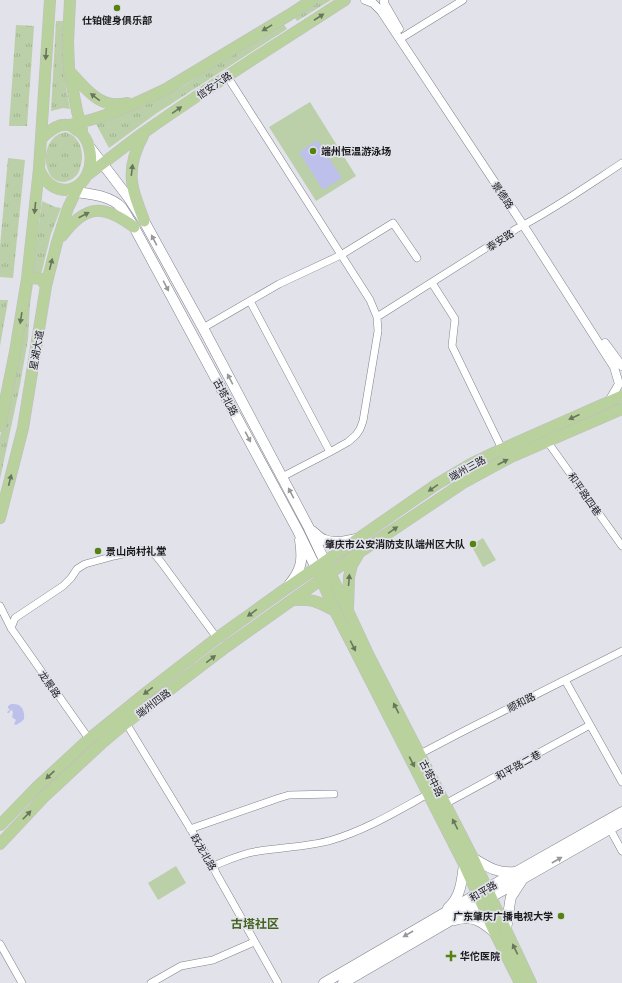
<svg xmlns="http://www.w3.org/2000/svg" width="622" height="983" font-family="'Golos Text','Noto Sans SC',sans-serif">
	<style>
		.grass { fill: url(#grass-tufts) }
		.pitch { fill: #bbd0a9 }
		.water { fill: #bcc0ea }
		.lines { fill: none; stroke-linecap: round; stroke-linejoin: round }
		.minor-casing { stroke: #81828a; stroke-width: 8 }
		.tertiary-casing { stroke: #81828a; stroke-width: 9 }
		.secondary-casing { stroke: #81828a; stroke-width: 11 }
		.primary-casing { stroke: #bfbfc0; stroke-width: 12 }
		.minor { stroke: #fff; stroke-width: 7 }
		.tertiary { stroke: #fff; stroke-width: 8 }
		.secondary { stroke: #fff; stroke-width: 10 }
		.primary { stroke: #b8d19d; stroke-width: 11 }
		.oneway { fill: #69765d }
		.oneway2 { fill: #989899 }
		.poi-dot { fill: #558312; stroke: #e1e2ea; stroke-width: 1.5 }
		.labels { text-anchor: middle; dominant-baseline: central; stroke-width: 3.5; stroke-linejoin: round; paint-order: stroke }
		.poi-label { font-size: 10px; font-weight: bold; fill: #1a1a1d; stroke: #e1e2ea; text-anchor: start }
		.street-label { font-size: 10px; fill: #1a1a1d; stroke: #e1e2ea }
		.quarter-label { font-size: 12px; font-weight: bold; fill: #446220; stroke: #e1e2ea }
	</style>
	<defs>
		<pattern id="grass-tufts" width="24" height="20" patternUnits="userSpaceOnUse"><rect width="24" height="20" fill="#bbd0a9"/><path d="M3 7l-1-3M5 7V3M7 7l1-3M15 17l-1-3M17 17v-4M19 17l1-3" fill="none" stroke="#a0b291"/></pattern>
	</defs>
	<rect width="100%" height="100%" fill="#e1e2ea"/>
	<path class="grass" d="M316,0H331L297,21L293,15Z
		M56,21H64V63L66,88L70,109L63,108L51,111Z
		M282,22L287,29L157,113L109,148L96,124L152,102L185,85Z
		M16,25L34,26L27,126H9Z
		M66,132C81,137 85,154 80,168C79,174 74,179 68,181C42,190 36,136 66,132Z
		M8,158L25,160L13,278L0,277V246Z
		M42,201L55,207L61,208L51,234L41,275L33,273Z
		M28,283L33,284L30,304L28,339L20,385L0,479V437L11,383Z
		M0,300H8L0,346Z"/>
	<path class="pitch" d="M310,102L356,176L316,201L269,127Z
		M483,538L496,560L483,567L471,545Z
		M176,866L186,883L158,900L148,883Z"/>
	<path class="water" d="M317,140L342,178L323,190L299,152Z
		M11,704C21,703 25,709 24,719L21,722L16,725L14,724L16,720L13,718L12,717L13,713L12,710L10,711L9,713H7L8,711L10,710L8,708V706Z"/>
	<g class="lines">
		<g class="minor-casing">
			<path id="minor" d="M403,37L463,0
				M227,76L370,300L377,317L378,331L363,421L360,429L356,435L348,442L330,452L282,477
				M432,283L455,319L452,346L502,449
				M250,301L330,452
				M377,317L516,229C553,210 587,186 622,163
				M203,328L279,284L341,255L393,223L417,258
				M547,441L622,546
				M0,606L11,628L89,739
				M11,628L15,618L63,586L71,578L77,569L85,564L114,556L140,550L152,551L161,562L217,638
				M565,680L622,782
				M126,723L213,866L216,873L278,983
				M420,754L458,734L622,651
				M445,804L590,725
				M190,829L279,798L289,795L334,794
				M610,829L622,851
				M213,866C228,860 243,853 259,851C284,847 308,847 332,840C366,830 397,811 428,794
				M0,944L22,983
				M151,983L181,966L213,960L254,942"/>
		</g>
		<g class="tertiary-casing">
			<path id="tertiary" d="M365,0L373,3L381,11L529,234L614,367L619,384L609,401
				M384,0V3L399,29
				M605,343L622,366"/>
		</g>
		<g class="secondary-casing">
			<path id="secondary" d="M89,146L128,197L144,221L203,328L309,528L325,562
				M69,191C86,194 109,194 122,208C126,214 130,221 134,227L298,531L316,568
				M312,531C316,534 320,539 325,540C335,544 346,541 356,539
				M289,585C302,569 303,560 300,540
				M473,858C488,867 498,874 515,872
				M448,908C461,897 462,880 464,864
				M455,920C472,915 482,921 495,933
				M506,930L510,902L511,897L522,880
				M324,983L477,894L622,812
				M343,983L491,897L622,822"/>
		</g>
		<g class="primary-casing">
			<path id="primary" d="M70,0L68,42L69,70L77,111L82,130
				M69,71C86,88 99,110 127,103
				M70,125C104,118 135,104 166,89L289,15L312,0
				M143,136C136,149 130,165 132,181C133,195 140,208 144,221
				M39,169C55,207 96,188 90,152C89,146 87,140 83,135C81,132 76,130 73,127C61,120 49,131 41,139
				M87,175C107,161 126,145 146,131C211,85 279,43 345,0
				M62,236C86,204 103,204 134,227
				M27,279L33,278L41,279L46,286
				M0,426L15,352L27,279L39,169L50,0
				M0,518L23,428L46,286L57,242L68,208L79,185
				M327,566L369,656L473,858L506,930L531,983
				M319,574L335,611L464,864L495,933L520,983
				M292,600C313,599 317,601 335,611
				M348,608L349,577L352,565L358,555
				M0,825L37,787L89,739L147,692L217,638L284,590L437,484L471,464L502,449L622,396
				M0,844L45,796L101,744L126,723L226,647L360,552L463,483L511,457L622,409"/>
		</g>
		<use href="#minor" class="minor"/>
		<use href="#tertiary" class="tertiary"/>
		<use href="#secondary" class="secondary"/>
		<use href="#primary" class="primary"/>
	</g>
	<defs><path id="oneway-solid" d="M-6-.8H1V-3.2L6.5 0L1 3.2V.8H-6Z"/></defs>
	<g class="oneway">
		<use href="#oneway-solid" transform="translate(319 17) rotate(-33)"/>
		<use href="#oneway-solid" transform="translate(267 28) rotate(149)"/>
		<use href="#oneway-solid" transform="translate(46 54) rotate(94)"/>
		<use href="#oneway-solid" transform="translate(95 97) rotate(-142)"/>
		<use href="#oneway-solid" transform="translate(177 110) rotate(-35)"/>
		<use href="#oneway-solid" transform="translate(132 170) rotate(-83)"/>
		<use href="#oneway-solid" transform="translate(35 208) rotate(96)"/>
		<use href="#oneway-solid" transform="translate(84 215) rotate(-27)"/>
		<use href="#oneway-solid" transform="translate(51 264) rotate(-76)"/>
		<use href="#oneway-solid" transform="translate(21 318) rotate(99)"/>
		<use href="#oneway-solid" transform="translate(574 417) rotate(156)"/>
		<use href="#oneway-solid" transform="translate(503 462) rotate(-28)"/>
		<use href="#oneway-solid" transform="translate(10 480) rotate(-76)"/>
		<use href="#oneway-solid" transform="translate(433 488) rotate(146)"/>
		<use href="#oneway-solid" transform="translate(393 530) rotate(-34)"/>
		<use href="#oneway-solid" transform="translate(349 580) rotate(-85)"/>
		<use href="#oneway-solid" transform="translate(252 613) rotate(144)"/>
		<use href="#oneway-solid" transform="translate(353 646) rotate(63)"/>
		<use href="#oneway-solid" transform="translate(211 659) rotate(-37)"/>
		<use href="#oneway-solid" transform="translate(148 691) rotate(142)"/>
		<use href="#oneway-solid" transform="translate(396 708) rotate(-117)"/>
		<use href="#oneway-solid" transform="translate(412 762) rotate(63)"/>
		<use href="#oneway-solid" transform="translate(50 775) rotate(137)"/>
		<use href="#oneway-solid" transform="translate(27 815) rotate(-46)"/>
		<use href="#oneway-solid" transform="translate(455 824) rotate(-117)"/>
		<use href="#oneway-solid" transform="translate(515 949) rotate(-116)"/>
	</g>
	<g class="oneway2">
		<use href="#oneway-solid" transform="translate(154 240) rotate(-118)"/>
		<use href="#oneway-solid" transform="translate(166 286) rotate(62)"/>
		<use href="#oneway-solid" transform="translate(230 379) rotate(-118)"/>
		<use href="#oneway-solid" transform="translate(248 437) rotate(62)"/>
		<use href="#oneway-solid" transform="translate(291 493) rotate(-118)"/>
		<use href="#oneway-solid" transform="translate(557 860) rotate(-30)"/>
		<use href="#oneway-solid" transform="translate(408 934) rotate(150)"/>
	</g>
	<g class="poi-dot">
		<circle cx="117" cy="8" r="4"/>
		<circle cx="313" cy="151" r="4"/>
		<circle cx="473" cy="544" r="4"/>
		<circle cx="98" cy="551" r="4"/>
		<circle cx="561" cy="916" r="4"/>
		<path d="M449 950h4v4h4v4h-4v4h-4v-4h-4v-4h4z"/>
	</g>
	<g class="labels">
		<g class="poi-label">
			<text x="117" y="20" text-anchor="middle">仕铂健身俱乐部</text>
			<text x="321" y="151">端州恒温游泳场</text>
			<text x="465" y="544" text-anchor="end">肇庆市公安消防支队端州区大队</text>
			<text x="106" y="551">景山岗村礼堂</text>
			<text x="553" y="916" text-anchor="end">广东肇庆广播电视大学</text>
			<text x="460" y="956">华佗医院</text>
		</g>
		<g class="street-label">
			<text transform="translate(214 85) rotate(-34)">信安六路</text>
			<text transform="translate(503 195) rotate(56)">景德路</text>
			<text transform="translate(500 240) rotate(-33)">泰安路</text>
			<text transform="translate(36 350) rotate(-80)">星湖大道</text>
			<text transform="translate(226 397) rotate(62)">古塔北路</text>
			<text transform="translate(467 468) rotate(-29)">端州三路</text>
			<text transform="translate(585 494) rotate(55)">和平路四巷</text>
			<text transform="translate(50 684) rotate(55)">龙景路</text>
			<text transform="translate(521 702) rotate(-27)">顺和路</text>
			<text transform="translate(153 703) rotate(-37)">端州四路</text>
			<text transform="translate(518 765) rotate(-29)">和平路二巷</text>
			<text transform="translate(432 778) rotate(63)">古塔中路</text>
			<text transform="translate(204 852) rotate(60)">跃龙北路</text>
			<text transform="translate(483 891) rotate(-30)">和平路</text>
		</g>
		<g class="quarter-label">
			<text x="255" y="923">古塔社区</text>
		</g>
	</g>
</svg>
